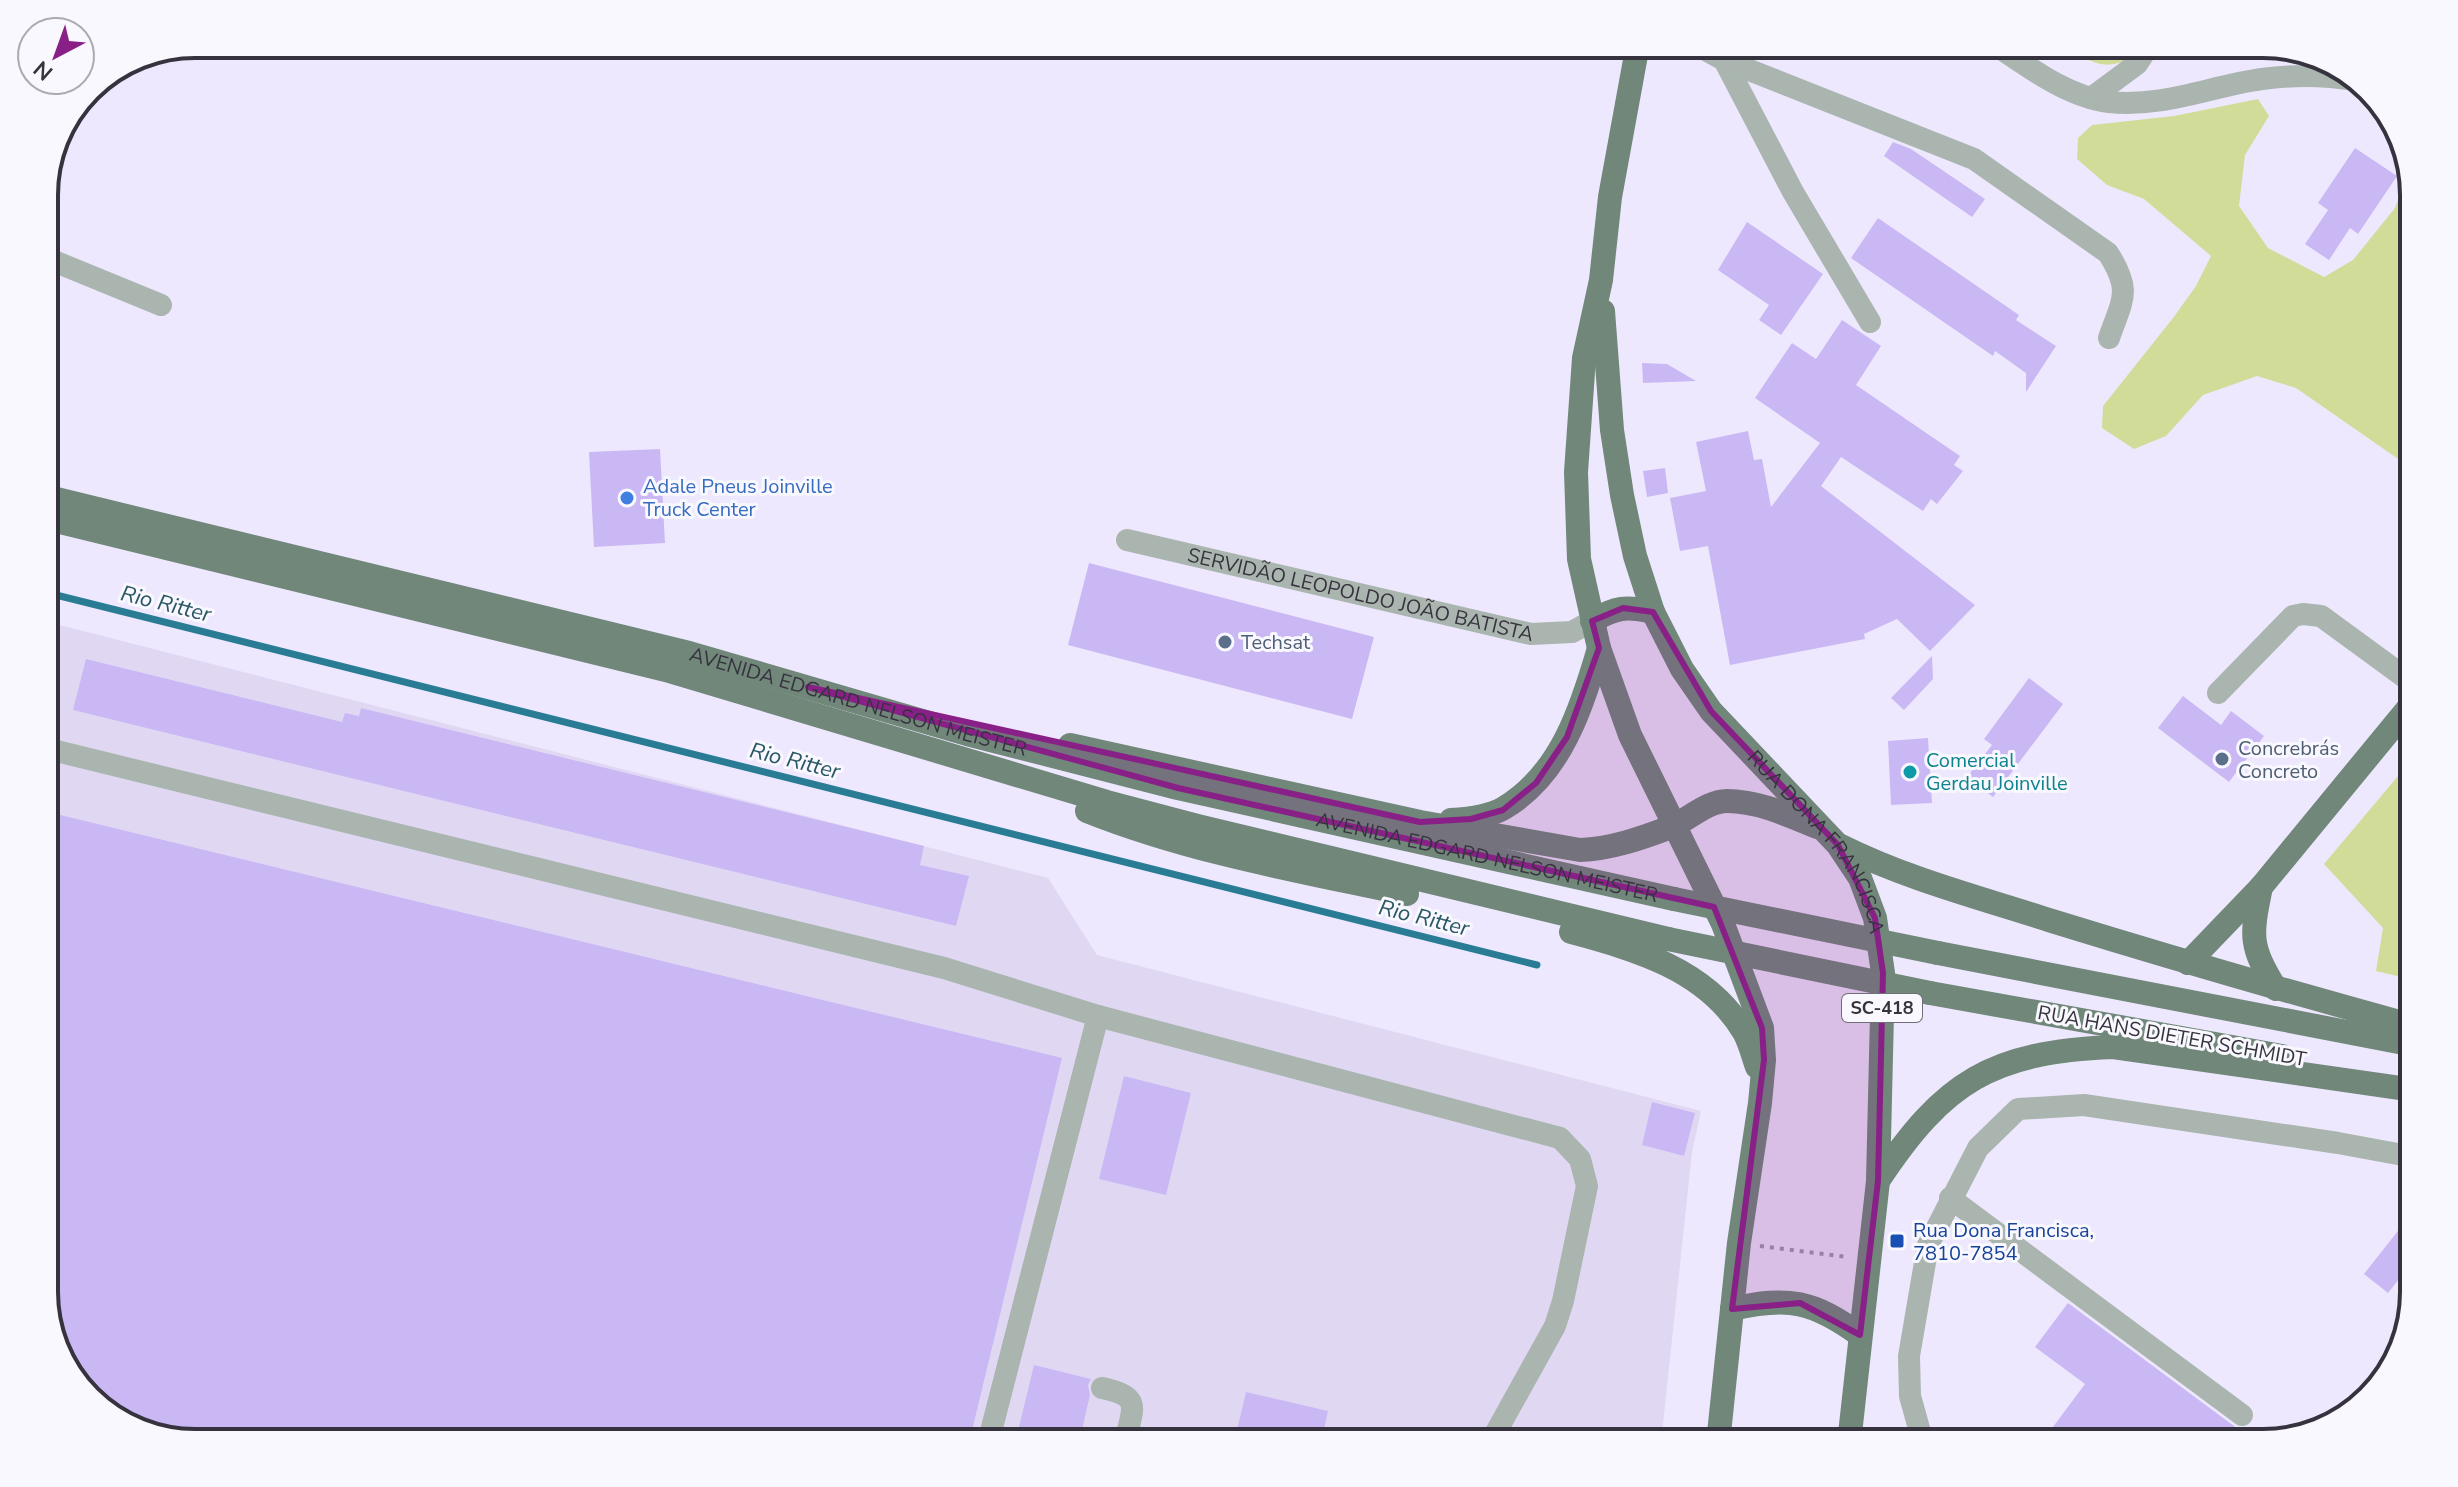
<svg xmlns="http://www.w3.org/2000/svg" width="2458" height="1487" font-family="'Nunito Sans',sans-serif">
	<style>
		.built { fill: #e0d8f3 }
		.green { fill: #d2dc99 }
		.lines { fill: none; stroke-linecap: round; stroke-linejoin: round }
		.stream { stroke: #297c93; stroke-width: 7 }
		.building { fill: #cab8f5 }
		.path { stroke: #9e9aab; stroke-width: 4; stroke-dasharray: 4 6; stroke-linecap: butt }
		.minor { stroke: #a9b5ae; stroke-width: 22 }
		.major { stroke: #70877a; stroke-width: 24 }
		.major-bridge { stroke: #70877a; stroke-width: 24 }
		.marked { fill: #882087; fill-opacity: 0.2; stroke: #882087; stroke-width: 6; stroke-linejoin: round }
		.shop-dot { fill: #3f7fe0; stroke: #f9f8fe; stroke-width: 3 }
		.service-dot { fill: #5c6f8a; stroke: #f9f8fe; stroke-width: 3 }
		.culture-dot { fill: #0f9aa8; stroke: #f9f8fe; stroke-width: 3 }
		.transit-dot { fill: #1a4fb4; stroke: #f9f8fe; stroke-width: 3 }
		.labels { text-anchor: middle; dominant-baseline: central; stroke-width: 6; stroke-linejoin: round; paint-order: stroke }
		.shield { fill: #f9f8fe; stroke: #706e78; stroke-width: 2 }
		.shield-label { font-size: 18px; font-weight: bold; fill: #36333e }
		.shop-label { font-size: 20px; fill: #366cbe; stroke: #f9f8fe; text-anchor: start }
		.street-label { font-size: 20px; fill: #36333e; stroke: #f9f8fe }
		.service-label { font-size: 20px; fill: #4e5e75; stroke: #f9f8fe; text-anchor: start }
		.culture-label { font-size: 20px; fill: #0d838f; stroke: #f9f8fe; text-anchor: start }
		.transit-label { font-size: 20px; fill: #164399; stroke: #f9f8fe; text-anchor: start }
		.water-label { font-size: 22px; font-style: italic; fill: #295764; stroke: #f9f8fe }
		.rim { fill: none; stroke: #36333e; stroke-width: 4 }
	</style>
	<rect width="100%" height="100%" fill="#eee8fe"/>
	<path class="built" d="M44,621L1048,878L1097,955L1701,1111L1692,1152L1661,1443H195L44,1301Z"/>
	<path class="green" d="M2060,44H2151C2110,74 2102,69 2060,44Z
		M2258,99L2269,116L2245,155L2239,206L2268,248L2324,277L2353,260L2395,208L2409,171L2414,186V470L2296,388L2257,376L2203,395L2166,436L2134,449L2102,428L2103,406L2173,318L2196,286L2211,256L2144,199L2107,185L2077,159L2078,138L2092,125L2174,116Z
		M2414,757V980L2376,971L2383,928L2324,864Z"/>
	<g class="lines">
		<path class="stream" d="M44,592L1537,965"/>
	</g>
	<path class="building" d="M1893,142L1911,149L1985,199L1972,217L1884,156Z
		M2355,148L2397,176L2358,234L2350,228L2329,260L2305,244L2328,210L2318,203Z
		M1878,218L2019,315L2016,320L2056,346L2026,392V373L1995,351L1993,356L1851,258Z
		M1747,222L1823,274L1781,335L1759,320L1769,305L1718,270Z
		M1842,320L1881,346L1856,385L1960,456L1954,465L1963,471L1937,504L1931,499L1923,511L1841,457L1821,486L1975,605L1930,651L1897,619L1864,634L1865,639L1730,665L1708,546L1680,551L1670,498L1706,491L1696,442L1748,431L1754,460L1762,459L1771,507L1820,443L1755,398L1792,343L1816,359Z
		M1642,363L1667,364L1696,381L1643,383Z
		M660,449L665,543L594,547L589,452Z
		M1665,468L1668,493L1647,497L1643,471Z
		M1089,563L1374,637L1352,719L1068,645Z
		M1932,656L1933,679L1904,710L1891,698Z
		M86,659L342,722L345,713L359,716L361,708L924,846L920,865L969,876L956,926L73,710Z
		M2029,678L2063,704L1993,797L1967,777L1992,745L1984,739Z
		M2183,696L2221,725L2231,711L2264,736L2229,782L2158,728Z
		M1928,738L1932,803L1891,805L1888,741Z
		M44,811L1062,1058L969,1443H195L119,1423L64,1368L44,1301Z
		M1124,1076L1191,1093L1166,1195L1099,1179Z
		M1652,1102L1695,1113L1684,1156L1642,1145Z
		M2401,1227L2414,1238V1260L2388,1293L2364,1274Z
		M2068,1303L2234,1426L2259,1443H2041L2085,1384L2035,1347Z
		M1034,1365L1091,1379L1088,1385L1090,1395L1079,1443H1015Z
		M1246,1392L1328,1411L1321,1443H1234Z"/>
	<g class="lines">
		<path class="path" d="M1760,1246L1847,1257"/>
		<g class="minor">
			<path d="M1695,44L1724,60L1793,192L1870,322"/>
			<path d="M1994,44C2028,67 2068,97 2109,102C2162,108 2211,86 2262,79C2292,75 2325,75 2354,80"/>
			<path d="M1724,60L1974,159L2108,253C2132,291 2123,298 2109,338"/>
			<path d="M2091,98L2137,64L2150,44"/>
			<path d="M44,257L161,305"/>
			<path id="s1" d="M1127,540L1531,634L1572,632L1592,621"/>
			<path d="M2218,693L2293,616L2303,614L2321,616L2414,684"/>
			<path d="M44,748L944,968L1098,1016L1560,1138L1580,1159L1587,1186L1563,1301L1555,1326L1490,1443"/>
			<path d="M1950,1198L2242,1415"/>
			<path d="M1102,1388C1144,1397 1132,1408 1125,1443"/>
			<path d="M2371,1391L2395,1362"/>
			<path d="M988,1443L1098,1016"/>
			<path d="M1923,1443L1910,1396L1909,1356L1928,1245L1978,1148L2018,1109L2084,1105L2338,1143L2414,1157"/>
		</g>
		<g class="major">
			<path d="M1638,44L1610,197L1601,280L1584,358L1576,472L1579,559L1599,648L1630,735L1723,924L1762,1028L1764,1060L1760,1103L1739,1243L1718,1443"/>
			<path id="s2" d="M1603,311L1612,430L1622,495L1635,556L1653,612L1682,669L1711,711L1838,845L1860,878L1875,918L1883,973L1878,1181L1849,1443"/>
			<path id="s3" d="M44,496L689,653L967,734L1178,788L1674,899"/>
			<path d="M44,518L666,670L1107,802L1198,826L1668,939"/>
			<path d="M1592,621C1616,607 1626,606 1653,612"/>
			<path d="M1070,745L1420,822L1580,850C1611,849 1642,838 1671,827C1688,820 1707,801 1727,801C1758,801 1788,815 1817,827"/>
			<path d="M1087,811C1190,852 1299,871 1407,894"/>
			<path d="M1451,820C1468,819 1489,817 1504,808C1561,774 1582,707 1599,648"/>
			<path d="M1841,846C1907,879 1981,898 2052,921C2172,958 2293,993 2414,1026"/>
			<path d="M2261,887C2251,936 2249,945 2276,989"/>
			<path d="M1571,932C1638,950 1707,970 1744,1032C1750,1043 1753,1056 1757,1067"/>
			<path d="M1938,953L2414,1045"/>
			<path d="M2188,963L2261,887L2414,701"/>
			<path d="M1930,993L2282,1056"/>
			<path d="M1878,1181C1944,1081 1992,1052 2113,1047L2414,1090"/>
			<path d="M1732,1309C1789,1296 1813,1301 1860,1335"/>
		</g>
		<path class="major-bridge" d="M1674,899L1938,953
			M1668,939L1930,993"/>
	</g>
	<path class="marked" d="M1623,608L1653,612L1711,711L1838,845L1875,918L1883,973L1878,1181L1860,1335L1800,1303L1732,1309L1764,1060L1762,1028L1714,907L1178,788L808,687L1420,822L1471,819L1503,810L1536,783L1567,737L1599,648L1592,621Z"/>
	<circle class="shop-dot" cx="627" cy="498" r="8"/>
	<g class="service-dot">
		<circle cx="1225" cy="642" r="8"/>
		<circle cx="2222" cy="759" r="8"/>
	</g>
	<circle class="culture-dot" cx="1910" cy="772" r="8"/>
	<rect class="transit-dot" x="1889" y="1233" width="16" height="16" rx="4"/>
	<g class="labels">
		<rect class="shield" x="1842" y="994" width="80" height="28" rx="6"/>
		<g class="shield-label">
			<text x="1882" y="1008">SC-418</text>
		</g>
		<g class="shop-label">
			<text x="643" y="486">Adale Pneus Joinville<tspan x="643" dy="23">Truck Center</tspan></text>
		</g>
		<g class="street-label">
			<text stroke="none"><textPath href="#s1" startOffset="240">SERVIDÃO LEOPOLDO JOÃO BATISTA</textPath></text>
			<text stroke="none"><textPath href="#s3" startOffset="840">AVENIDA EDGARD NELSON MEISTER</textPath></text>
			<text stroke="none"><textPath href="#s2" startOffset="592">RUA DONA FRANCISCA</textPath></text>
			<text stroke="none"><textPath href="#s3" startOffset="1488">AVENIDA EDGARD NELSON MEISTER</textPath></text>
			<text transform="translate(2172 1036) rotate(10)">RUA HANS DIETER SCHMIDT</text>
		</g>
		<g class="service-label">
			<text x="1241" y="642">Techsat</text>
			<text x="2238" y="748">Concrebrás<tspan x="2238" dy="23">Concreto</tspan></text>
		</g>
		<g class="culture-label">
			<text x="1926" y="760">Comercial<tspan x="1926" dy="23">Gerdau Joinville</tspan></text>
		</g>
		<g class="transit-label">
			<text x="1913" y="1230">Rua Dona Francisca,<tspan x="1913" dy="23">7810-7854</tspan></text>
		</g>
		<g class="water-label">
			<text transform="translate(166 604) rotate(14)">Rio Ritter</text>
			<text transform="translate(795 761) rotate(14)">Rio Ritter</text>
			<text transform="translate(1424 918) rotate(14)">Rio Ritter</text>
		</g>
	</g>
	<path d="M0 0H2458V1487H0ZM195 58H2263A137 137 0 0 1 2400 195V1292A137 137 0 0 1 2263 1429H195A137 137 0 0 1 58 1292V195A137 137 0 0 1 195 58Z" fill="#f9f8fe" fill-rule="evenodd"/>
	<path class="rim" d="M195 58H2263A137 137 0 0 1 2400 195V1292A137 137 0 0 1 2263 1429H195A137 137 0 0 1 58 1292V195A137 137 0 0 1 195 58Z"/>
	<g transform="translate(56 56) rotate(221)"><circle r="38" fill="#f9f8fe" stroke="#aba9b1" stroke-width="2"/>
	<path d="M0-6L14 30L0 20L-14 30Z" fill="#882087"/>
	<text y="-12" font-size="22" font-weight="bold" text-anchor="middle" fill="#36333e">N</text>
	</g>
</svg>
